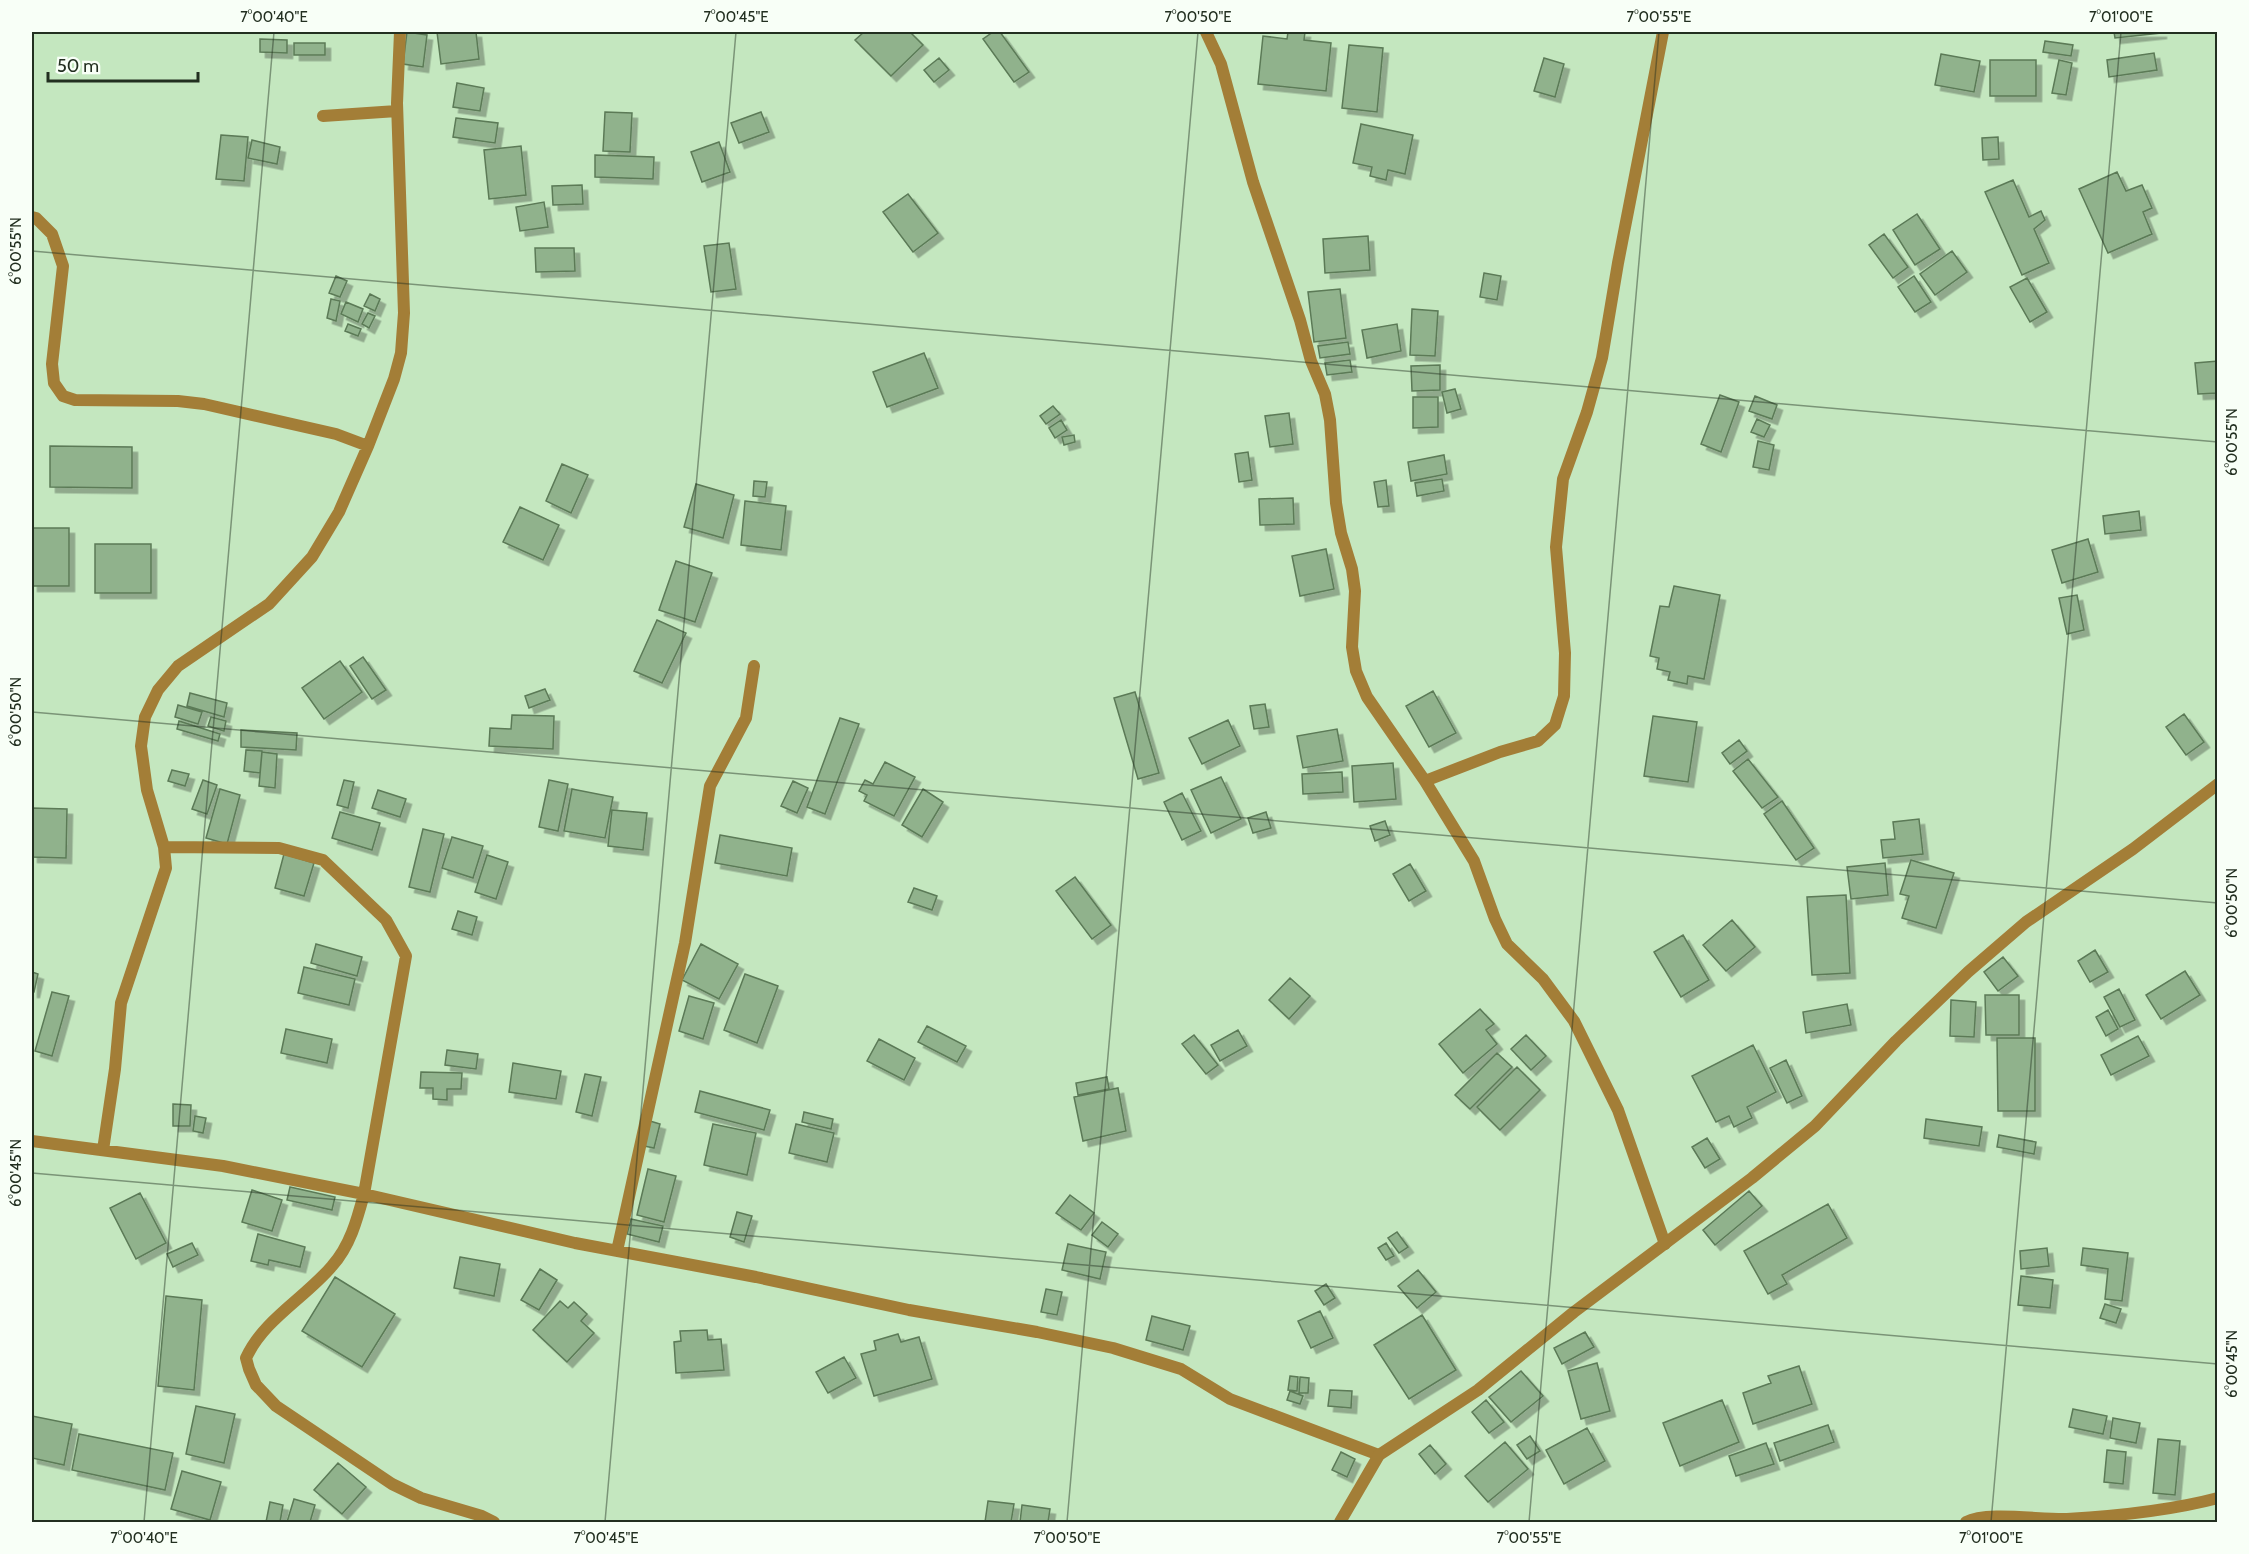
<svg xmlns="http://www.w3.org/2000/svg" width="2249" height="1554" font-family="Cabin,sans-serif">
	<style>
		.building { fill: #90b28c; stroke: #5b7a57; stroke-width: 1.5; filter: url(#shadow) }
		.lines { fill: none; stroke-linecap: round; stroke-linejoin: round }
		.minor { stroke: #a37e37; stroke-width: 12 }
		.tertiary { stroke: #a37e37; stroke-width: 12 }
		.ticks { fill: none; stroke: #222f20; stroke-width: 1.5; stroke-opacity: 0.45 }
		.neatline { fill: none; stroke: #222f20; stroke-width: 2 }
		.ticks-label { font-size: 15px; text-anchor: middle; fill: #222f20 }
	</style>
	<defs>
		<filter id="shadow"><feDropShadow dx="5.5" dy="5.5" stdDeviation="0" flood-color="#0004"/></filter>
	</defs>
	<rect width="100%" height="100%" fill="#c4e7bf"/>
	<path class="building" d="M407,32L427,35L423,67L403,64Z
		M437,32H476L479,59L441,64Z
		M864,32H910L923,45L891,76L855,40Z
		M993,32H1000L1029,72L1014,82L983,39Z
		M1288,32H1305L1304,40L1331,43L1326,91L1258,84L1263,36L1287,39Z
		M2114,32H2161V33L2115,38Z
		M260,39L287,40V53L260,52Z
		M2045,41L2073,45L2071,56L2043,52Z
		M294,43H325V55H294Z
		M1349,45L1383,48L1377,112L1342,108Z
		M2154,53L2157,70L2109,77L2107,60Z
		M1941,54L1980,61L1974,92L1935,85Z
		M939,58L949,70L934,82L924,70Z
		M1544,58L1564,64L1555,97L1534,91Z
		M1990,60H2036V96H1990Z
		M2059,60L2072,63L2066,95L2052,93Z
		M457,83L484,88L480,111L453,107Z
		M605,112L632,113L630,152L603,151Z
		M761,112L769,132L739,143L731,123Z
		M456,118L498,123L495,143L453,137Z
		M1361,124L1413,135L1405,174L1388,170L1386,180L1370,176L1372,167L1353,163Z
		M221,135L248,137L244,181L216,179Z
		M1998,137L1999,159L1983,160L1982,138Z
		M252,140L280,147L277,164L248,158Z
		M719,142L730,172L702,182L691,152Z
		M521,146L526,195L489,199L484,150Z
		M595,155L654,157L653,179L595,177Z
		M2117,172L2126,191L2142,185L2152,208L2143,212L2152,234L2108,253L2079,189Z
		M2013,180L2029,217L2041,211L2045,220L2034,229L2049,263L2022,275L1985,192Z
		M582,185L583,204L553,205L552,186Z
		M908,194L938,233L913,252L883,212Z
		M544,202L548,227L520,231L516,207Z
		M1917,214L1940,249L1915,265L1893,230Z
		M1884,234L1908,267L1893,278L1869,245Z
		M1368,236L1370,270L1325,273L1323,239Z
		M729,243L736,289L711,292L704,246Z
		M535,248H574L575,271L536,272Z
		M1952,251L1967,272L1935,295L1920,274Z
		M1484,273L1501,276L1497,300L1480,297Z
		M336,276L347,281L340,297L329,293Z
		M1914,276L1931,302L1915,312L1898,287Z
		M2027,278L2047,312L2030,322L2010,287Z
		M1340,289L1346,338L1314,342L1308,292Z
		M370,294L380,299L375,311L364,306Z
		M331,299L340,301L336,321L327,318Z
		M346,302L363,309L358,322L341,314Z
		M1412,309L1438,311L1435,356L1410,355Z
		M368,313L375,316L369,328L362,324Z
		M348,324L361,329L358,336L345,331Z
		M1397,324L1401,351L1367,358L1362,330Z
		M1348,342L1350,354L1320,358L1318,346Z
		M924,353L938,388L887,407L873,372Z
		M1350,360L1352,372L1327,375L1325,363Z
		M2218,361V393L2198,394L2195,363Z
		M1440,365V390L1412,391L1411,366Z
		M1455,389L1461,409L1447,413L1442,392Z
		M1720,395L1739,402L1721,452L1701,444Z
		M1755,396L1777,405L1772,419L1749,411Z
		M1413,397H1438V427L1413,428Z
		M1053,406L1060,414L1046,424L1040,416Z
		M1289,413L1293,444L1270,447L1265,416Z
		M1757,419L1770,425L1764,437L1751,432Z
		M1061,420L1067,430L1055,438L1049,428Z
		M1074,435L1075,442L1064,445L1062,437Z
		M1758,441L1774,445L1769,470L1753,467Z
		M50,446L132,447V488L50,487Z
		M1248,452L1252,480L1239,482L1235,454Z
		M1444,455L1447,474L1411,481L1408,462Z
		M562,464L588,475L571,513L546,501Z
		M1442,479L1444,491L1417,496L1415,483Z
		M1386,480L1389,506L1378,507L1374,482Z
		M754,481L767,482L765,497L753,496Z
		M696,484L734,495L723,538L684,527Z
		M1293,498L1294,524L1260,525L1259,499Z
		M745,501L786,506L781,550L741,545Z
		M520,507L559,525L543,560L503,542Z
		M2139,511L2141,530L2105,534L2103,516Z
		M32,528H69V586H32Z
		M2088,539L2098,572L2062,583L2052,550Z
		M95,544H151V593H95Z
		M1326,549L1334,589L1300,596L1292,556Z
		M676,561L712,573L695,622L659,610Z
		M1674,586L1720,595L1704,679L1688,676L1687,684L1668,680L1670,672L1657,669L1659,658L1650,656L1660,606L1669,607Z
		M2077,595L2084,630L2067,634L2059,598Z
		M657,620L686,633L662,683L634,671Z
		M363,657L386,690L372,699L350,666Z
		M340,661L362,692L324,719L302,688Z
		M545,689L550,700L529,708L525,696Z
		M1433,691L1456,733L1429,747L1406,706Z
		M1135,692L1159,773L1138,779L1114,698Z
		M190,693L227,703L224,717L187,706Z
		M1265,704L1269,727L1254,729L1250,706Z
		M178,705L202,712L198,724L175,717Z
		M2184,714L2204,742L2186,755L2166,727Z
		M512,715L554,716L553,749L489,746L490,728L511,729Z
		M1653,716L1697,722L1688,782L1644,776Z
		M211,717L226,721L224,731L208,726Z
		M840,718L859,724L825,814L807,807Z
		M1228,720L1240,746L1202,764L1189,738Z
		M179,721L220,734L218,741L177,729Z
		M1337,729L1343,761L1303,768L1297,736Z
		M241,730L297,733L296,750L241,747Z
		M1739,740L1747,751L1730,764L1722,753Z
		M246,750L262,751L260,773L244,771Z
		M262,752L277,754L275,788L259,786Z
		M1748,759L1778,797L1762,808L1733,771Z
		M885,762L915,777L894,816L864,801L867,795L859,791L865,780L873,784Z
		M1393,763L1396,799L1354,802L1352,766Z
		M172,770L189,774L185,786L168,781Z
		M1342,772L1343,792L1303,794L1302,774Z
		M1221,777L1241,819L1211,833L1191,790Z
		M203,780L217,785L207,814L192,809Z
		M344,780L354,782L348,808L337,805Z
		M549,780L568,784L558,831L539,827Z
		M793,781L808,788L797,813L781,806Z
		M220,789L240,795L227,844L206,838Z
		M572,789L613,797L605,838L564,831Z
		M923,789L943,802L922,837L902,825Z
		M378,790L406,799L400,817L372,808Z
		M1182,793L1201,831L1182,840L1164,802Z
		M1782,801L1814,848L1796,860L1764,814Z
		M32,808L67,809L66,858L32,857Z
		M612,810L647,813L643,850L608,846Z
		M340,812L380,823L372,850L332,838Z
		M1266,812L1271,828L1253,833L1248,818Z
		M1919,819L1923,854L1883,858L1881,840L1895,839L1893,822Z
		M1385,821L1390,835L1375,841L1370,826Z
		M423,829L444,834L430,892L409,887Z
		M720,835L792,848L787,876L715,863Z
		M452,837L483,846L473,878L442,868Z
		M284,854L314,863L304,896L275,888Z
		M487,855L508,862L496,899L475,892Z
		M1911,860L1954,873L1936,928L1902,918L1909,896L1900,894Z
		M1885,863L1888,895L1851,899L1847,867Z
		M1410,864L1426,891L1409,901L1393,874Z
		M1075,877L1111,925L1092,939L1056,891Z
		M914,888L937,896L932,910L908,902Z
		M1846,895L1850,973L1812,975L1807,897Z
		M458,911L477,917L472,935L452,929Z
		M1732,920L1755,947L1726,971L1703,945Z
		M1683,935L1709,980L1681,997L1654,952Z
		M316,944L362,957L357,976L311,963Z
		M701,944L738,964L719,999L682,980Z
		M2095,950L2108,972L2090,982L2078,961Z
		M2003,957L2018,976L1998,991L1984,972Z
		M304,967L355,979L349,1005L298,993Z
		M2185,971L2200,995L2161,1019L2146,995Z
		M32,972L38,974L34,992H32Z
		M745,974L778,986L757,1043L724,1030Z
		M1290,978L1310,996L1289,1019L1269,1000Z
		M2119,989L2135,1020L2120,1027L2104,997Z
		M52,992L69,996L52,1056L35,1051Z
		M1985,995H2019V1035H1986Z
		M689,996L714,1003L703,1039L679,1031Z
		M1951,1000L1976,1002L1974,1037L1950,1036Z
		M1847,1004L1851,1025L1806,1033L1803,1012Z
		M1480,1009L1494,1024L1486,1030L1497,1044L1463,1073L1439,1044Z
		M2108,1010L2118,1029L2106,1036L2096,1017Z
		M927,1026L966,1046L957,1062L918,1042Z
		M286,1029L332,1039L327,1063L281,1053Z
		M1238,1030L1247,1046L1220,1061L1211,1045Z
		M1194,1035L1218,1065L1206,1074L1182,1044Z
		M1526,1035L1546,1056L1531,1070L1511,1049Z
		M2138,1036L2149,1056L2111,1075L2101,1055Z
		M1997,1038H2035V1111H1998Z
		M879,1039L915,1058L904,1080L867,1061Z
		M1753,1045L1776,1092L1747,1107L1752,1118L1734,1127L1729,1116L1716,1122L1692,1076Z
		M447,1050L478,1054L476,1069L445,1065Z
		M1497,1053L1512,1067L1470,1109L1455,1095Z
		M1786,1060L1802,1096L1787,1103L1770,1068Z
		M513,1063L561,1071L556,1099L509,1092Z
		M1517,1067L1540,1090L1500,1130L1477,1107Z
		M421,1072L462,1073L461,1089H447V1100L433,1099V1088H420Z
		M585,1074L601,1077L592,1116L576,1112Z
		M1107,1077L1109,1089L1078,1095L1076,1083Z
		M1118,1088L1126,1131L1083,1141L1074,1097Z
		M700,1091L770,1110L764,1130L695,1112Z
		M173,1104L191,1105L190,1126H173Z
		M804,1112L833,1119L831,1129L802,1122Z
		M195,1116L206,1118L203,1133L193,1131Z
		M1926,1119L1982,1127L1979,1146L1924,1138Z
		M650,1121L660,1124L654,1148L644,1146Z
		M713,1124L756,1133L747,1175L704,1165Z
		M796,1124L834,1133L827,1162L789,1153Z
		M1999,1135L2036,1142L2034,1154L1997,1147Z
		M1707,1138L1720,1159L1705,1168L1692,1147Z
		M648,1169L676,1176L664,1222L637,1215Z
		M290,1187L335,1197L332,1210L287,1200Z
		M252,1190L282,1200L272,1231L242,1222Z
		M1749,1191L1762,1206L1715,1245L1703,1230Z
		M140,1193L166,1243L136,1259L110,1208Z
		M1070,1195L1094,1213L1081,1230L1056,1213Z
		M1828,1204L1847,1238L1782,1275L1787,1284L1768,1294L1744,1251Z
		M737,1212L752,1216L744,1242L730,1237Z
		M631,1219L663,1226L659,1242L627,1234Z
		M1102,1222L1118,1234L1108,1247L1092,1235Z
		M1397,1232L1408,1247L1399,1253L1388,1238Z
		M258,1234L305,1247L300,1267L269,1260L268,1265L251,1261Z
		M192,1243L198,1255L173,1267L167,1254Z
		M1386,1243L1394,1256L1386,1260L1378,1248Z
		M1068,1244L1106,1252L1100,1279L1062,1270Z
		M2047,1248L2049,1266L2021,1269L2020,1251Z
		M2083,1248L2128,1253L2122,1301L2105,1299L2108,1269L2081,1265Z
		M460,1257L500,1264L494,1296L454,1288Z
		M540,1269L557,1280L539,1310L521,1300Z
		M1418,1270L1436,1292L1417,1308L1398,1286Z
		M2021,1276L2053,1280L2050,1308L2018,1305Z
		M335,1277L395,1314L362,1367L302,1331Z
		M1326,1284L1335,1298L1324,1305L1315,1291Z
		M1046,1289L1062,1292L1057,1315L1041,1312Z
		M166,1296L202,1300L194,1390L158,1386Z
		M560,1301L568,1308L574,1302L587,1314L581,1321L594,1333L567,1362L533,1330Z
		M2105,1304L2121,1309L2116,1323L2100,1318Z
		M1320,1311L1333,1338L1311,1348L1298,1321Z
		M1422,1315L1456,1370L1409,1399L1374,1345Z
		M1152,1316L1190,1326L1183,1350L1146,1340Z
		M707,1330L708,1340L721,1339L724,1370L676,1373L674,1342L681,1341L680,1331Z
		M1585,1332L1594,1347L1562,1364L1554,1348Z
		M898,1334L901,1342L919,1337L932,1379L874,1396L861,1354L876,1350L874,1341Z
		M844,1357L856,1378L828,1393L816,1372Z
		M1597,1363L1610,1411L1581,1419L1568,1371Z
		M1799,1366L1812,1404L1753,1424L1743,1393L1771,1383L1768,1376Z
		M1521,1371L1543,1396L1511,1422L1489,1397Z
		M1290,1376L1298,1377L1297,1391L1288,1390Z
		M1300,1377L1309,1378L1308,1393H1299Z
		M1330,1390L1352,1391L1351,1408L1328,1406Z
		M1290,1391L1303,1396L1300,1404L1287,1400Z
		M1486,1400L1504,1422L1489,1433L1472,1412Z
		M1722,1400L1739,1442L1680,1466L1663,1423Z
		M196,1406L235,1414L224,1463L186,1454Z
		M2073,1409L2107,1416L2103,1434L2069,1427Z
		M32,1416L72,1424L64,1465L32,1458Z
		M2113,1418L2140,1423L2136,1443L2110,1438Z
		M1828,1425L1834,1442L1780,1461L1774,1443Z
		M1587,1428L1605,1461L1564,1484L1546,1450Z
		M79,1434L173,1453L165,1490L72,1470Z
		M1530,1436L1540,1451L1527,1459L1517,1445Z
		M2158,1439L2180,1441L2175,1495L2153,1493Z
		M1505,1442L1528,1469L1488,1502L1465,1476Z
		M1766,1443L1774,1464L1736,1476L1729,1456Z
		M1430,1445L1446,1464L1435,1474L1419,1454Z
		M2107,1450L2126,1452L2123,1484L2104,1482Z
		M1341,1452L1355,1459L1347,1477L1332,1470Z
		M338,1463L366,1487L342,1514L314,1490Z
		M182,1471L221,1482L210,1520L171,1509Z
		M294,1499L315,1505L310,1522H287Z
		M988,1501L1014,1504L1011,1522H985Z
		M270,1502L283,1505L280,1522H266Z
		M1022,1505L1050,1509L1048,1522H1020Z"/>
	<g class="lines">
		<path class="minor" d="M1206,32L1221,64L1253,182L1300,320L1311,361L1325,394L1330,420L1336,503L1341,533L1352,569L1355,591L1352,647L1356,671L1367,697L1425,781L1474,861L1495,919L1507,944L1543,979L1574,1021L1618,1110L1665,1244
			M323,116L397,111
			M32,217L36,218L52,234L63,266L52,364L54,383L63,396L75,400L178,401L204,404L336,434L368,446
			M1425,781L1500,752L1538,741L1555,725L1564,696L1565,653L1556,547L1563,479L1587,412L1602,358L1618,263L1663,32
			M164,847L279,848L323,860L386,920L406,956L364,1194C357,1220 350,1246 332,1266C305,1298 264,1319 246,1358L249,1369L256,1385L276,1406L392,1484L421,1498L482,1516L494,1522
			M32,1141L223,1166L364,1194L575,1243L756,1277L909,1310L1037,1332L1113,1348L1181,1369L1230,1399L1379,1455
			M103,1150L115,1069L121,1003L166,868L164,847L147,790L141,746L145,717L158,690L178,666L269,604L312,557L339,512L368,446L394,379L401,353L404,313L397,103L400,32
			M617,1251L685,943L710,786L746,718L754,666
			M1966,1522C1987,1511 2040,1520 2067,1519C2117,1516 2169,1511 2218,1498"/>
		<path class="tertiary" d="M1340,1522L1379,1455L1478,1390L1574,1312L1752,1178L1815,1126L1896,1041L1968,972L2026,922L2133,849L2218,784"/>
	</g>
	<path class="ticks" d="M32,251L2218,442M32,712L2218,903M32,1173L2218,1364M144,1522L274,32M605,1522L736,32M1067,1522L1198,32M1529,1522L1659,32M1991,1522L2121,32"/>
	<rect width="2249" height="1554" fill="none" stroke="#f8fff7" stroke-width="66"/>
	<path d="M48 72v9h150v-9" fill="none" stroke="#222f20" stroke-width="3"/>
	<text x="57" y="72" font-size="18" fill="#222f20" stroke="#f8fff7" stroke-width="4.5" paint-order="stroke">50 m</text>
	<rect x="33" y="33" width="2183" height="1488" class="neatline"/>
	<g class="ticks-label">
		<text x="274" y="22">7°00'40"E</text>
		<text x="736" y="22">7°00'45"E</text>
		<text x="1198" y="22">7°00'50"E</text>
		<text x="1659" y="22">7°00'55"E</text>
		<text x="2121" y="22">7°01'00"E</text>
		<text transform="translate(16 251) rotate(-90)" y="5">6°00'55"N</text>
		<text transform="translate(2232 442) rotate(-90)" y="5">6°00'55"N</text>
		<text transform="translate(16 712) rotate(-90)" y="5">6°00'50"N</text>
		<text transform="translate(2232 903) rotate(-90)" y="5">6°00'50"N</text>
		<text transform="translate(16 1173) rotate(-90)" y="5">6°00'45"N</text>
		<text transform="translate(2232 1364) rotate(-90)" y="5">6°00'45"N</text>
		<text x="144" y="1543">7°00'40"E</text>
		<text x="606" y="1543">7°00'45"E</text>
		<text x="1067" y="1543">7°00'50"E</text>
		<text x="1529" y="1543">7°00'55"E</text>
		<text x="1991" y="1543">7°01'00"E</text>
	</g>
</svg>
